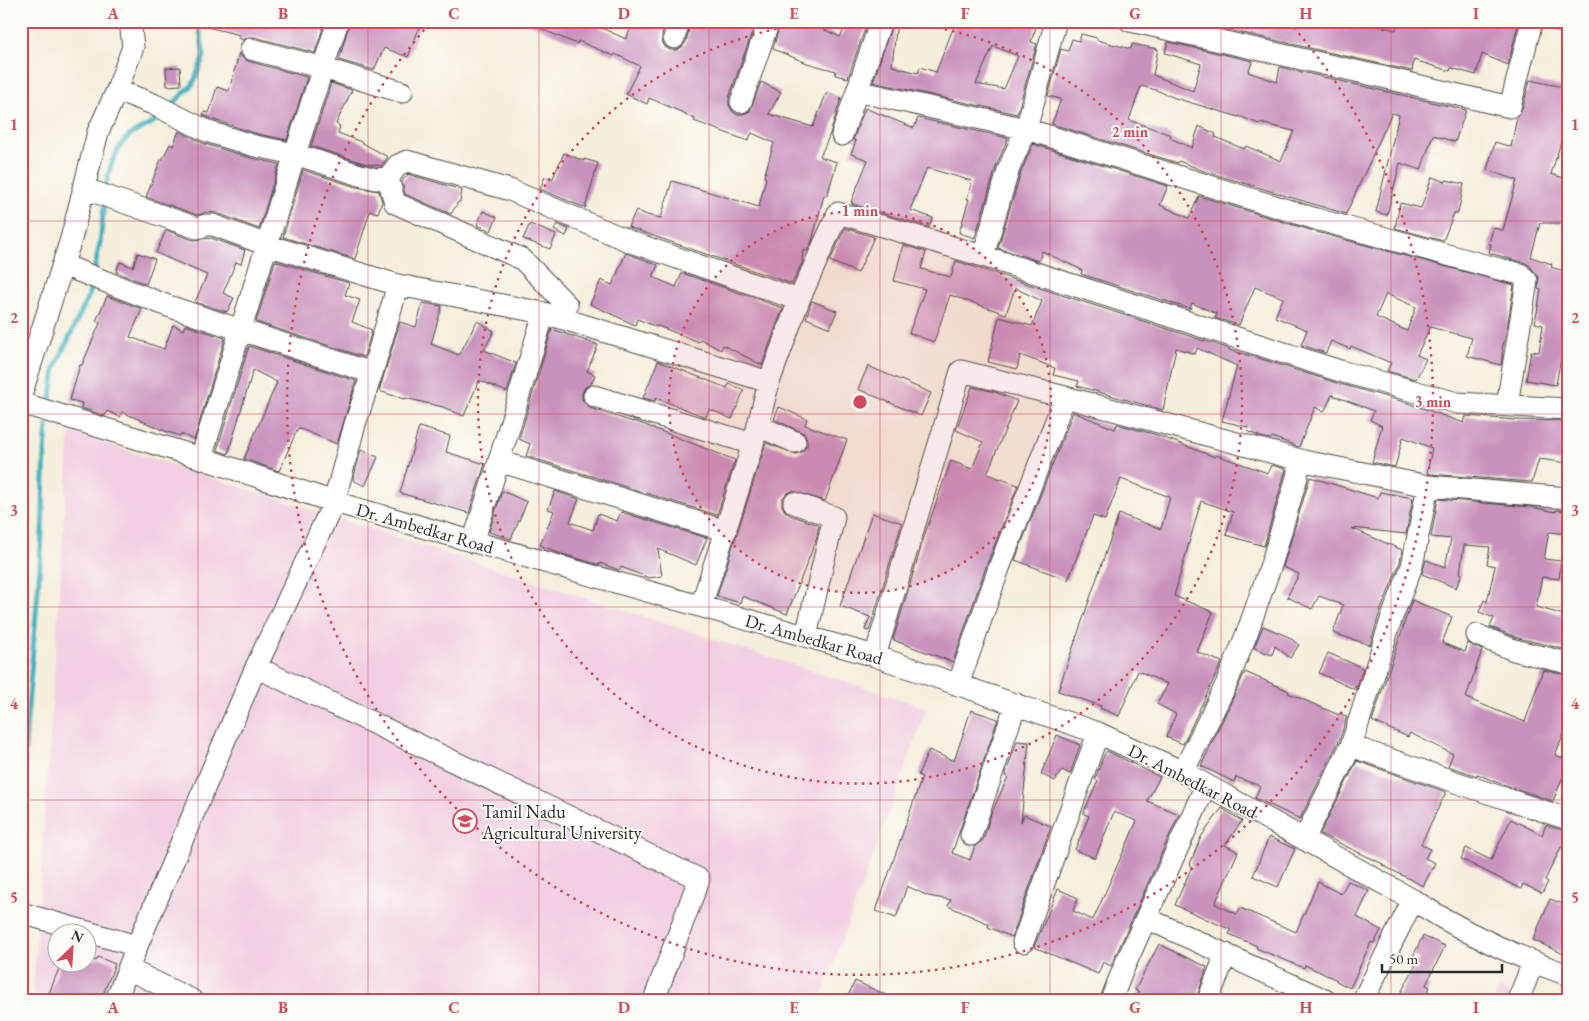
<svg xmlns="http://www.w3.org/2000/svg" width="1589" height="1021" font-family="'EB Garamond',serif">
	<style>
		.built { fill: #f2cfe2; fill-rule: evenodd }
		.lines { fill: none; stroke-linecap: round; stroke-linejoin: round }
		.stream { stroke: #42b1bd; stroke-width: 5 }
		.building { fill: #c992bd; fill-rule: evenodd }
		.minor-casing { stroke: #494846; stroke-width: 23 }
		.minor { stroke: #fff; stroke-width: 21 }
		.grid { fill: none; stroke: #d1495b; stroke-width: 1; stroke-opacity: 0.55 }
		.ring { fill: none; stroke: #d1495b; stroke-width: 2.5; stroke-dasharray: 2.5 5 }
		.labels { text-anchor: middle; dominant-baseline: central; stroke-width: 4; stroke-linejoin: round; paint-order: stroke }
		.street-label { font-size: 18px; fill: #2b2b2b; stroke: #fdfcf7 }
		.poi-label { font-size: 18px; fill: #2b2b2b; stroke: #fdfcf7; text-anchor: start }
		.centre { fill: #d1495b; stroke: #fdfcf7; stroke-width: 2.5 }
		.ring-label { font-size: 15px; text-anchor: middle; font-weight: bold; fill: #d1495b; stroke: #fdfcf7; stroke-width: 4; stroke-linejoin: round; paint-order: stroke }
		.neatline { fill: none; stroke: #d1495b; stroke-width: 2 }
		.grid-label { font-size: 16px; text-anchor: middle; font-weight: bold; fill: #d1495b }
	</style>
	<rect width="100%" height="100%" fill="#fdfcf7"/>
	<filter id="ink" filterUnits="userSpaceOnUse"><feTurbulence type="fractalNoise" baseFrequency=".02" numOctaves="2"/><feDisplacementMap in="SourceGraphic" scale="10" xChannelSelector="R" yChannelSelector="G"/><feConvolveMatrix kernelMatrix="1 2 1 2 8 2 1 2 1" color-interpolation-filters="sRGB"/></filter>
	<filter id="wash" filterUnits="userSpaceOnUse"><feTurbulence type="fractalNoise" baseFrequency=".0096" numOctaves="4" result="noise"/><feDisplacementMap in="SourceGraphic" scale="20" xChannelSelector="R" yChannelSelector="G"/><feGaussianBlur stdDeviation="1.12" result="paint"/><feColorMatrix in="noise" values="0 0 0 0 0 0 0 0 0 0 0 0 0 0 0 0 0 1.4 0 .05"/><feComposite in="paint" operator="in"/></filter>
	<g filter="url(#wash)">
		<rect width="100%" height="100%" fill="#f5eedc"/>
		<path class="built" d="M70,432L927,708L820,1000H30L33,995ZM58,934H88V964H58Z
			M1499,989L1526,1000H1494Z"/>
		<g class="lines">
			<path class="stream" d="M171,106L193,84L204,56L198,21
				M106,189C107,173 116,146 129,136C140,128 153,125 163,115
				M94,271L100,243L104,206
				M51,397L55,368L89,295L91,284
				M21,811C25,724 35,637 41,550C44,508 43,467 47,425"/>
		</g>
		<g id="blocks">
			<path class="building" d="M204,21H325L315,53L254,37H248L243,40L238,38L240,35L203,26Z
				M350,21H422L408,57L384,48L374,70L339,60Z
				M522,21H586L626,39L634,21H666L662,34V41L665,47L670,50H676L682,47L686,42L691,21H756L729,98V105L732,111L736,114H743L750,111L761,82L781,92L769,114L813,127L827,92L841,98L830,134L820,157L837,162L827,196L824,195L812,241L807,251L803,250L802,263L792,284L628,227L636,210L647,215L661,218L672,181L759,207L766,178L764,177L774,143L752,133L748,141L694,121L695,119L685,115L686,114L649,98L647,104L626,94L640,66L615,54L614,56L578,41L577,44Z
				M781,21H818L816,26L840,37L849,21H863L867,23L848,78L835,75L836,71L807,63L773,49Z
				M893,21H897L892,66L918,73L920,67L936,72L956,21H1038L1031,42L1037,44L1017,114L873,82ZM993,46L1018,56L1004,89L976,84Z
				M1189,21H1339L1362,26L1363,23L1396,30L1398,21H1519L1508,65L1482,54L1476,75L1451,68L1450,71L1414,60L1412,71Z
				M1081,34L1097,38V40L1131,49L1132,44L1158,49L1153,75L1193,91L1201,64L1165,53L1168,42L1253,61L1248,72L1277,82L1280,67L1466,110L1455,142L1433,135L1421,170L1400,163L1387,215L1376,212L1399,115L1392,113L1346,214L1204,171L1179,161L1178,163L1052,124L1061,99L1048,96L1061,49L1068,51L1072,39L1079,41ZM1141,86L1156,90L1175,98L1239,117V116L1259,124L1260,123L1294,131L1281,161L1246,146L1244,149L1215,137L1216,134L1199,126L1192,148L1170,138L1171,135L1129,120Z
				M239,53L243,58L248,61L307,77L287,140L258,134L214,120L203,115L204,112L209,113L217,87L229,91Z
				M180,67L181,85L167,86L166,68Z
				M1530,80L1568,88V145L1561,142L1551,174L1564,178V223H1540L1531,257L1552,264L1551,267L1568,272V352H1562L1556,385L1526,380L1531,351L1539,352L1543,325L1535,323L1541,290L1538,289L1539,277L1529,265L1523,262L1489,253L1491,244H1489L1493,228L1503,230L1517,180L1487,170L1495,142L1511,147L1517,117L1522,110Z
				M331,83L352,90L336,124L340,126L338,133L359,141L388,157L381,166L363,163L311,146Z
				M865,108L914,128L918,118L1008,138L997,164L975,238L959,233L969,199H967L972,181L927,168L910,210L933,218L929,227L852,204L853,202H851L868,160L851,154L856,141L853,140Z
				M179,131L205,144L251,158L279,164L259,229L217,213L206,212L197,215L146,197L161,159L162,160L170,144L173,146Z
				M1033,144L1168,186L1160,205L1189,218L1199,196L1313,231L1514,285L1506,334L1502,349H1503L1501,365L1467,356L1472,338L1430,327L1417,355L1426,359L1416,379L1387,371L1391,363L1351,346L1350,349L1331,341L1326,353L1301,345L1307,330L1275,317L1283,298L1255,287L1239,325L1215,318L1217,314L1192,303L1190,309L1081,274L1082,270L1042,251L1039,261L998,248L1021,172ZM1386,294L1416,307L1407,331L1376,317Z
				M564,153L584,161V159L598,163L585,208L540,189L545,177L552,180Z
				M303,170L356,187L379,191L382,202L378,213L370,211L355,259L283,237Z
				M408,174L462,190L460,202H458L451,214L405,194L402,181Z
				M1432,177L1446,182V180L1464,184L1458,213H1454L1443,241L1395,228L1400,203L1421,208Z
				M483,211L497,217L491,231L477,225Z
				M530,224L556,235L550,249L523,239Z
				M557,224L569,229L566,236L554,230Z
				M845,228L874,237L858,273L830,261Z
				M166,230L193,240L211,238L245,250L241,264L236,262L223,293L234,298L227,312L195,302L207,275L156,253Z
				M903,245L926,252L921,269L951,277L956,261L1230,349L1229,350L1255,357L1337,383L1408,403L1464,423L1466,416L1516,420L1568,421V463L1539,459L1532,482L1430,474L1427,473L1432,448L1403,437L1395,467L1372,462L1382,426L1370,420L1374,411L1332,395L1324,412L1315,407L1299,447L1272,437L1271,439L1261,437L1247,431L1248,427L1222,421L1237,366L1197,348L1195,354L1176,348L1163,410L1077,386L1079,381L1053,375L1055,368L1020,355L1017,369L988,362L999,317L1032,326L1042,301L1015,288L1006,314L950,295L934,342L909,333L925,289L894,281Z
				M138,253L155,259L146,284L116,272L120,262L133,267Z
				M626,253L658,265L653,277L676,287L682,273L783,308L762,365L723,345L721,350L700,339L699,342L658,326L657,327L637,319L635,325L590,304L601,280L612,285Z
				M275,261L349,283L345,295L360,300L352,322L372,330L364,357L256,322Z
				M107,296L142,309L130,337L164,349L173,325L183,330L185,325L225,338L194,440L181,434L180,436L165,431L122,412L120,417L107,411L105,416L81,408L82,403L70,400L80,365H82L100,323L96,321Z
				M812,301L837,311L830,328L806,318Z
				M423,303L442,306L431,344L459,355L477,321L494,331L484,350L516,363L507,392L479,380L464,416L443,407L405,398L404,399L379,391L400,322L416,327Z
				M552,329L598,345L587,371L595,375L591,384L585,387L582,393V399L590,408L633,422V421L645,425L735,460L717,515L526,456L530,444L519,439Z
				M249,346L356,381L337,444L298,428L279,471L244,459L277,382L253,370L228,454L217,450Z
				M658,361L727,388L729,384L744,390L732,419L709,409L706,417L656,398L655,401L643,398Z
				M868,366L931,393L921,416L858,389Z
				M972,387L995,392L1017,401L987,474L1018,485L987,564L953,662L893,640L926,531L951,461L972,469L983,442L956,430Z
				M779,407L807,419L805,425L847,440L825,501L792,491L786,494L782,499V506L785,511L790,515L819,525L816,540L787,614L742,596L740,603L717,596L766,443L796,454L802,452L807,446V440L805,434L774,419Z
				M1073,412L1115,429L1117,424L1157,435L1215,457L1216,455L1268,473L1271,465L1286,469L1264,546L1226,535L1233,512L1201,501L1174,596L1213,612L1197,652L1222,662L1183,744L1166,737L1176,714L1157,704L1168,684L1138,671L1119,716L1100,708L1101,706L1058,691L1119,514L1161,529L1170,497L1121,479L1105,520L1093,516L1068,580L1015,560Z
				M419,427L450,436L446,452L485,464L469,513L400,493Z
				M361,450L378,457L365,486L353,480Z
				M1310,477L1378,498L1380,492L1413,498L1406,534L1351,528L1402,550L1400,562L1380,612L1370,645L1333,633L1343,605L1319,596L1312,609L1287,597L1299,574L1283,567Z
				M502,491L527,502L511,539L489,532Z
				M555,491L579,499L570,522L593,530L598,514L617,521L621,512L707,538L696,565L658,549L662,576L649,578L621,567L619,570L600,563V565L559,553L540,545L554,511L548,509Z
				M1438,499L1531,507L1556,512V510L1568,511V534L1549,532L1544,559L1561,561L1559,579L1542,577L1536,607L1568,616V650L1518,638L1490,627L1494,618L1479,612L1484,600L1487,602L1495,566L1487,564L1490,547L1464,545L1460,573L1462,574L1456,588L1422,574L1426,560L1445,567L1451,539L1431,537Z
				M872,513L902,523L869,631L865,630L870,617L840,606Z
				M1412,600L1452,617L1442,643L1465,652L1468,643L1482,650L1466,698L1525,722L1543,670L1568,675V724L1555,755L1568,760V764L1553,801L1496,782L1477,774V776L1448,766L1453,754L1410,733L1408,737L1372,721Z
				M1263,626L1289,637L1299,645L1290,658L1275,646L1272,655L1254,648Z
				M1328,653L1363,668L1356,690L1319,673Z
				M1245,672L1289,691L1288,693L1339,715L1340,713L1347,717L1339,741L1300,819L1255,798L1260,786L1236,777L1234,782L1201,766Z
				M971,710L998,719L952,853L970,860L975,846L983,840L991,814L1008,777L1005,776L1017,741L1029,742L1021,822L1024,815L1051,826L1012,937L988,927L989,924L948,906L951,900L928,896L907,886L896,918L876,911L922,777L918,775L929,750L954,761Z
				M1057,735L1080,745L1070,774L1062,770L1055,781L1041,774Z
				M1107,751L1160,777L1147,801L1179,814L1111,966L1103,962L1098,974L1034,947L1058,889L1078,898L1073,911L1093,920L1137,821L1114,812L1095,858L1075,850L1089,816L1084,814V811L1098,781L1095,779L1104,755Z
				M1357,761L1446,792L1421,844L1430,849L1425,858L1435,863L1423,886L1382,865L1383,864L1320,834Z
				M1222,808L1242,821L1225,845L1238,852L1215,904L1237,914L1240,908L1296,932L1318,882L1341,894L1348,881L1369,891L1357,917L1381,930L1374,943L1371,942L1350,988L1336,981L1337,980L1305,965L1304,968L1256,948L1257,946L1229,934L1231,930L1175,905L1192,866L1190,864L1201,837Z
				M1511,819L1542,835L1546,825L1568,832V850L1561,847L1545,880L1548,882L1542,893L1523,884L1521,889L1461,859L1466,848L1491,860Z
				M1269,837L1295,849L1278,887L1253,876Z
				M1550,899L1568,906L1564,916L1568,918V956L1533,940Z
				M1423,936L1445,946L1426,985L1430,987L1423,1000H1397L1419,959L1413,956Z
				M1159,944L1207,967L1196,1000H1136L1139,992L1135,990Z
				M98,957L115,964L101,1000H46L61,964H88V958L96,961Z
				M855,981L897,1000H846Z"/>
		</g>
	</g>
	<g filter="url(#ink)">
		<use href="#blocks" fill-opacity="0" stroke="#494846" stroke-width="1"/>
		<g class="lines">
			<g class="minor-casing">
				<path id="minor" d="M1130,21L1378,76L1510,107L1532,21
					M1560,21L1568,23
					M674,38L679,21
					M251,49L323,68L402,92
					M117,90L153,104L209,132L255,146L295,154L360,175L376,179L388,178L398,165L407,161L510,190L631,242L799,300
					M857,91L1026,129L1316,219L1499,269L1520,274L1527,281L1507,405
					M741,102L769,21
					M842,135L881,21
					M388,178L395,203L522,259L567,305L561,318
					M83,188L197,228L206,225H213L267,245L398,285L544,313
					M983,256L1009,168L1026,129L1056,21
					M63,265L168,306L372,373
					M21,395L71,239L98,132L117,90L133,47L130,21
					M594,396L753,444
					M21,403L201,458L334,502L875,656L1098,733L1183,772L1413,900C1461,931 1514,956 1568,975
					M758,426L795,442
					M201,458L295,154L338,21
					M499,461L726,531
					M794,503L834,517L806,636
					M473,542L499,461L544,313L769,382
					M701,606L753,444L769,382L799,300L838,213L983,256L1340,371L1457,403L1568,409
					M1477,635L1514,650L1568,663
					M875,656L961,371L1065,397L1304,461L1428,486L1568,498
					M256,667L699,879L654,1000
					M958,685L999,568L1065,397
					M1351,746L1470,787L1568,819
					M1183,772L1226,685L1247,633L1272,562L1297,477L1300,460
					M971,835L1016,704
					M1304,839L1351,746L1392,617L1412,566L1428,486
					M21,913L137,946L116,1000
					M1146,918L1325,1000
					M1023,942L1098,733
					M137,946L256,667L334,502L355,424L372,373L398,285
					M128,969L192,1000
					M1111,1000L1124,967L1206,785
					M1208,1000L1226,954
					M1363,1000L1413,900
					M1518,1000L1533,963"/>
			</g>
			<use href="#minor" class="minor"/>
		</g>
	</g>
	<path class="grid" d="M198,21V1000M368,21V1000M539,21V1000M709,21V1000M880,21V1000M1050,21V1000M1221,21V1000M1391,21V1000M21,221H1568M21,414H1568M21,607H1568M21,800H1568"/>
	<circle cx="860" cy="402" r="191" fill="#d1495b" fill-opacity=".12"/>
	<g class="ring">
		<circle cx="860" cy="402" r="191"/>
		<path d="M893 21A382 382 0 1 1 827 21"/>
		<path d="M1289 22A573 573 0 1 1 431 22"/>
	</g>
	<defs>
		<g id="university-ring" transform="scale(1.25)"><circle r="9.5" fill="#fdfcf7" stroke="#d1495b" stroke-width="1.5"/><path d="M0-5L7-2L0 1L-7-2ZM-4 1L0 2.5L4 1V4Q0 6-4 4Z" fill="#d1495b"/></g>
	</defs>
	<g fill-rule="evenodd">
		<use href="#university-ring" x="465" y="821"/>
	</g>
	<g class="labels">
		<g class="street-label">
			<text transform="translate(425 528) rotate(16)">Dr. Ambedkar Road</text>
			<text transform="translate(814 639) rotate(16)">Dr. Ambedkar Road</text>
			<text transform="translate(1193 781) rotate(27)">Dr. Ambedkar Road</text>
		</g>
		<g class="poi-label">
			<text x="482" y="811">Tamil Nadu<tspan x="482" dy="21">Agricultural University</tspan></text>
		</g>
	</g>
	<circle cx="860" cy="402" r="8" class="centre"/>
	<g class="ring-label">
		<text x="1130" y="137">2 min</text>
		<text x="860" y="216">1 min</text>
		<text x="1433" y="407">3 min</text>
	</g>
	<rect width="1589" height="1021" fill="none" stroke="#fdfcf7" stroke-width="55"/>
	<g transform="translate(72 948) rotate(25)"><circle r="24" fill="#fdfcf7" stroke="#a9a8a5"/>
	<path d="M0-4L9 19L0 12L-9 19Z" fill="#d1495b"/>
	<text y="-8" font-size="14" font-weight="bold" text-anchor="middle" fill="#2b2b2b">N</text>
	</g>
	<path d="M1382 964v8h120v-8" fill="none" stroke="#2b2b2b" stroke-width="2.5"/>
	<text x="1389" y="964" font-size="15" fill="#2b2b2b" stroke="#fdfcf7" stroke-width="4" paint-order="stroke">50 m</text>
	<rect x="28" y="28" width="1534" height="966" class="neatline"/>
	<g class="grid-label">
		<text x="113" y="19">A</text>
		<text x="283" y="19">B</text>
		<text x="454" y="19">C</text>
		<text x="624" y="19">D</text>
		<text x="794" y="19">E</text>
		<text x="965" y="19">F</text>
		<text x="1135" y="19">G</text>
		<text x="1306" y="19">H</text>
		<text x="1476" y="19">I</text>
		<text x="14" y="130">1</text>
		<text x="1575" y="130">1</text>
		<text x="14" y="323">2</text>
		<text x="1575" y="323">2</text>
		<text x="14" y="516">3</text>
		<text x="1575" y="516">3</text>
		<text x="14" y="709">4</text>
		<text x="1575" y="709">4</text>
		<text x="14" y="903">5</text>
		<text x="1575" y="903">5</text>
		<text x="113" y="1013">A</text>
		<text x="283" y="1013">B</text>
		<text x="454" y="1013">C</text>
		<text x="624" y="1013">D</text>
		<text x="794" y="1013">E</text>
		<text x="965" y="1013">F</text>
		<text x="1135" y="1013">G</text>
		<text x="1306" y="1013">H</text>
		<text x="1476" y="1013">I</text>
	</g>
</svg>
